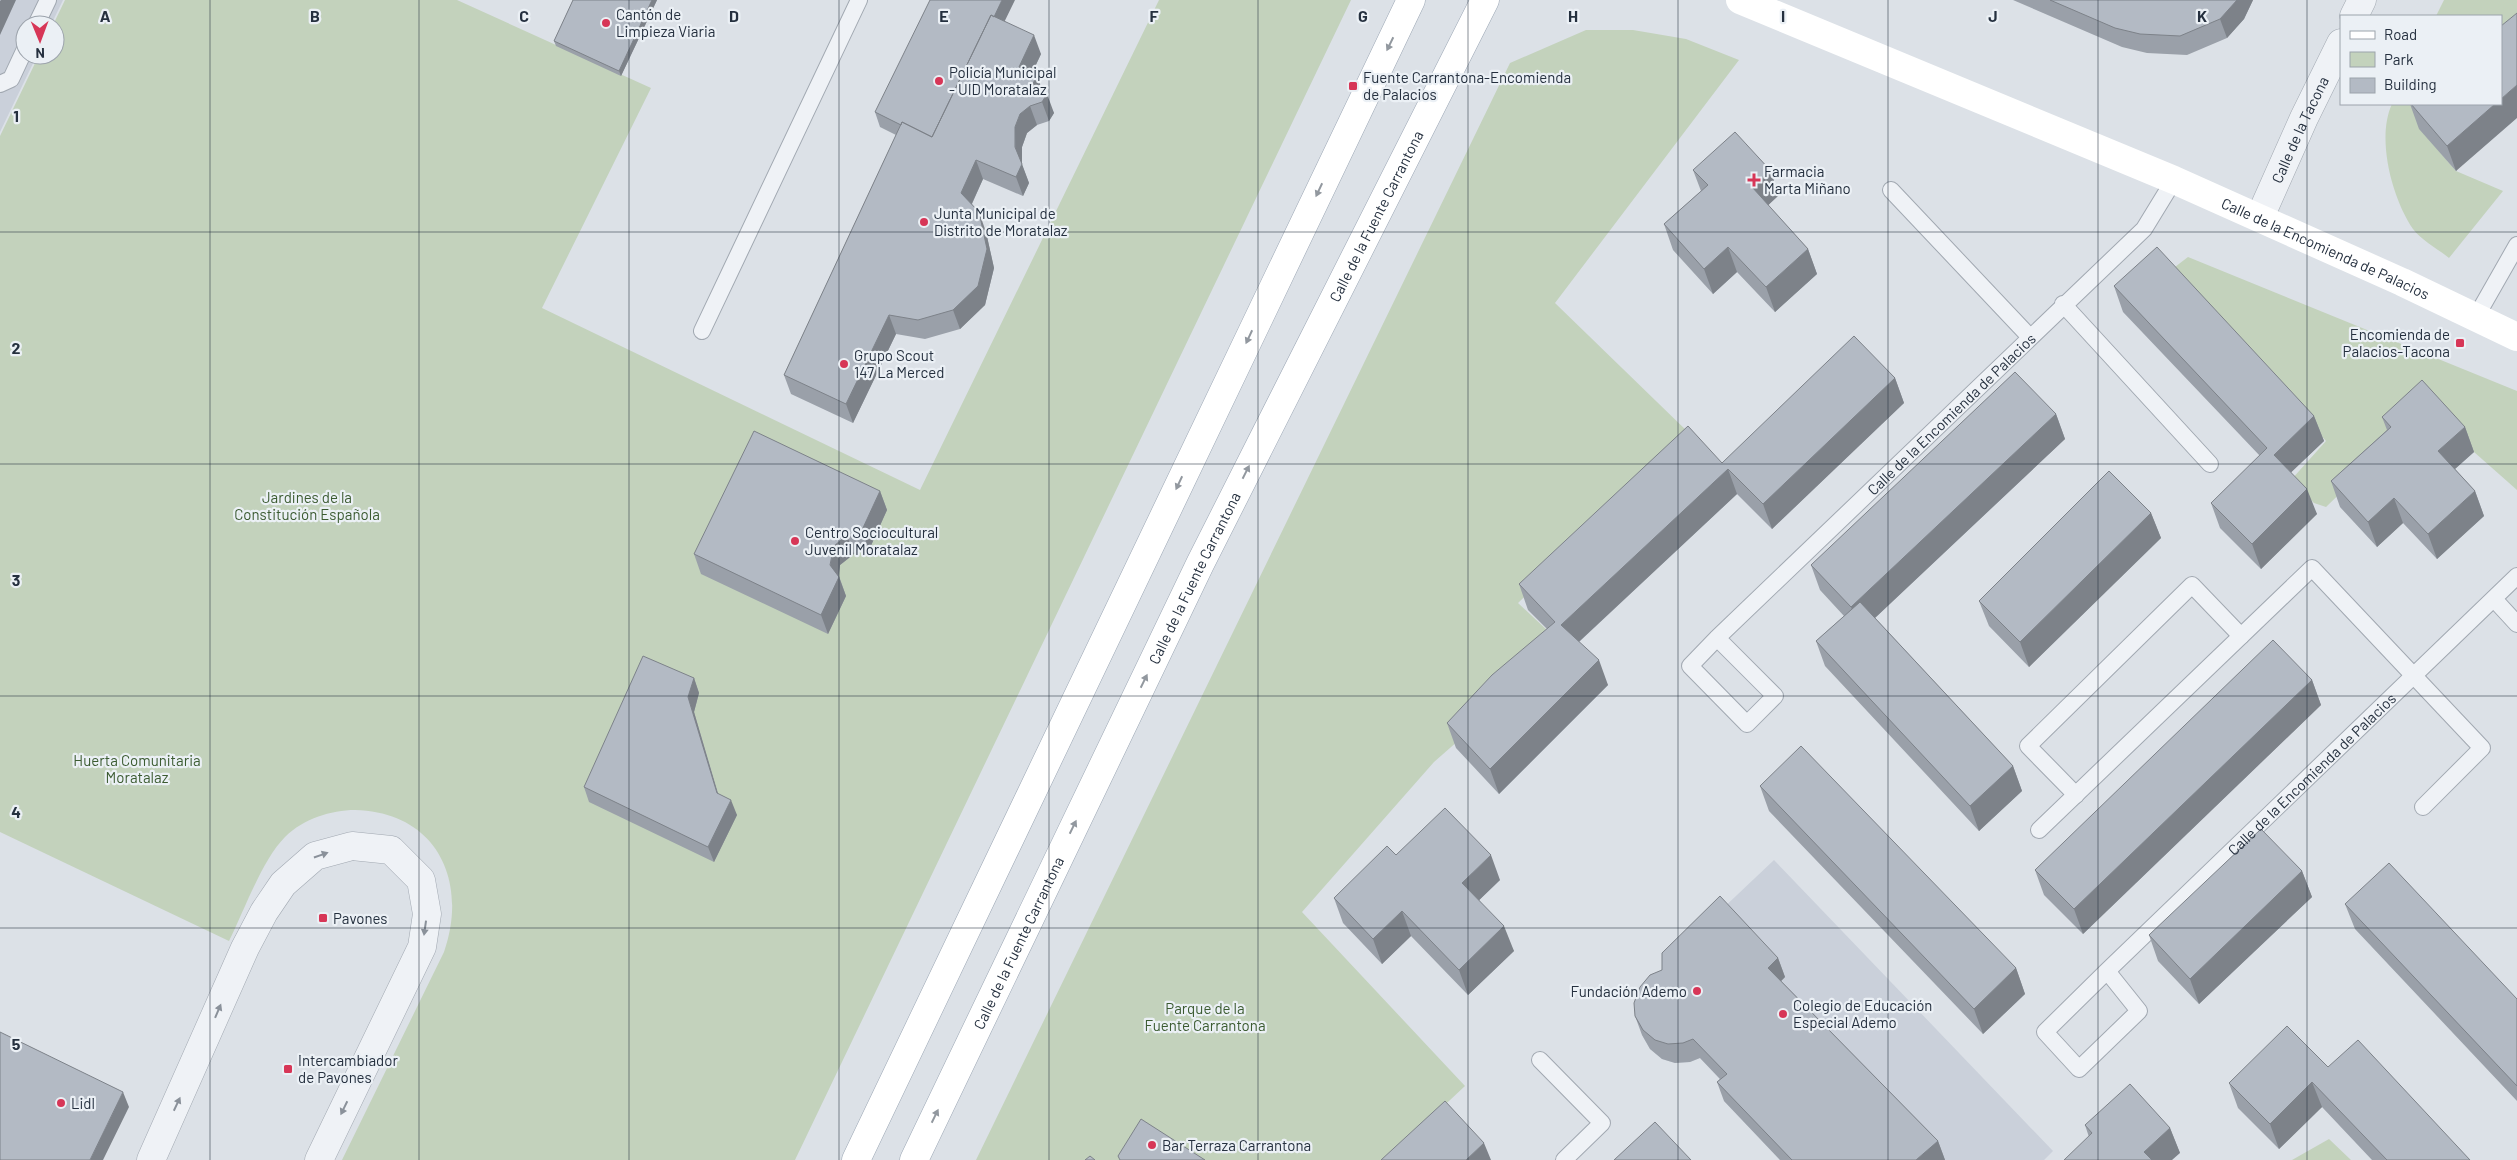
<svg xmlns="http://www.w3.org/2000/svg" width="2517" height="1160" font-family="Barlow,sans-serif">
	<style>
		.built { fill: #cad0da }
		.green { fill: #c3d2bc }
		.lines { fill: none; stroke-linecap: round; stroke-linejoin: round }
		.lane-casing { stroke: #a1a8b1; stroke-width: 18 }
		.street-casing { stroke: #a1a8b1; stroke-width: 29 }
		.primary-casing { stroke: #9ba6b4; stroke-width: 29 }
		.lane { stroke: #eff2f6; stroke-width: 16 }
		.street { stroke: #eff2f6; stroke-width: 28 }
		.secondary { stroke: #fff; stroke-width: 28 }
		.primary { stroke: #fff; stroke-width: 28 }
		.wall { fill: #9aa0a9 }
		.shaded-wall { fill: #7d8289 }
		.building { fill: #b3bac4; stroke: #7d8289 }
		.oneway { fill: #92989f }
		.oneway2 { fill: #8a919a }
		.grid { fill: none; stroke: #25303f; stroke-width: 1; stroke-opacity: 0.55 }
		.poi-dot { fill: #d73657; stroke: #ebf0f5; stroke-width: 2 }
		.labels { text-anchor: middle; dominant-baseline: central; stroke-width: 4.5; stroke-linejoin: round; paint-order: stroke }
		.poi-label { font-size: 15px; fill: #25303f; stroke: #ebf0f5; text-anchor: start }
		.street-label { font-size: 15px; fill: #25303f; stroke: #ebf0f5 }
		.park-label { font-size: 15px; fill: #3b5b31; stroke: #ebf0f5 }
		.grid-label { font-size: 16px; text-anchor: middle; font-weight: bold; fill: #25303f; stroke: #ebf0f5; stroke-width: 4.5; stroke-linejoin: round; paint-order: stroke }
	</style>
	<rect width="100%" height="100%" fill="#dce1e7"/>
	<path class="built" d="M0,0H63L51,25H25V55H37L0,132Z
		M1774,860L2053,1151L2044,1160H1780L1724,1101L1733,1093L1700,1058L1690,1062L1675,1063L1662,1059L1650,1049L1642,1035L1641,1022L1669,989L1663,965Z"/>
	<path class="green" d="M65,0H457L651,88L542,308L920,490L1159,0H1351L795,1160H342L444,952C469,880 436,812 355,810C331,810 303,819 285,837C262,860 244,911 229,941L0,832V136L39,55H55V25H53Z
		M2444,0H2517V42L2501,57V16H2436Z
		M1586,30H1633L1686,39L1739,60L1555,303L1690,434L1518,603L1565,647L1434,762L1302,912L1465,1086L1386,1160H976L1510,63Z
		M2392,104H2449L2420,129L2456,171L2503,191L2449,258C2438,249 2421,240 2413,229C2392,198 2376,138 2392,104Z
		M2188,257L2517,391V490L2474,452L2431,405L2326,507L2314,503L2291,480L2326,441L2171,270Z
		M2329,1139L2351,1160H2292Z"/>
	<g class="lines">
		<g class="lane-casing">
			<g id="lane">
				<path d="M36,25L48,0"/>
				<path d="M0,84L11,79L25,49"/>
				<path d="M1891,190L2029,336"/>
				<path d="M2063,304L2210,464"/>
				<path d="M2476,317L2517,245"/>
				<path d="M702,331L859,0"/>
				<path d="M2494,599L2517,624"/>
				<path id="s1" d="M1717,638L1775,696L1747,724L1690,666L1717,638L2144,229L2174,180"/>
				<path d="M2076,795L2028,746L2192,585L2241,636"/>
				<path d="M2039,830L2312,568L2482,748L2423,807"/>
				<path id="s2" d="M2107,971L2139,1011L2079,1069L2045,1032L2107,971L2517,576"/>
				<path d="M1540,1060L1602,1123L1564,1160"/>
			</g>
		</g>
		<g class="street-casing">
			<g id="street">
				<path d="M2354,16L2362,0"/>
				<path id="s3" d="M2260,217L2304,118L2341,43"/>
				<path d="M151,1160L245,948L264,912L283,884L315,856L352,846L391,850L421,880L427,914L422,947L319,1160"/>
			</g>
		</g>
		<g class="primary-casing">
			<g id="primary">
				<path d="M856,1160L1411,0"/>
				<path id="s5" d="M914,1160L1200,564L1485,0"/>
			</g>
		</g>
		<use href="#lane" class="lane"/>
		<use href="#street" class="street"/>
		<path class="secondary" id="s4" d="M1740,0L2174,180L2402,282L2517,337"/>
		<use href="#primary" class="primary"/>
	</g>
	<path class="wall" d="M573,0H657L621,76L556,46L554,41Z
		M2013,0H2253L2244,19L2227,38L2187,55L2147,53L2122,47Z
		M1005,21L1041,54L1032,73L1037,75L1043,93L1054,113L1049,121L1037,125L1027,133L1022,147V165L1029,183L1023,196L983,179L972,204L986,232L994,268L985,305L960,329L925,339L896,334L853,423L791,394L784,375L896,135L880,127L875,112Z
		M2410,104H2501L2456,171L2419,129Z
		M1693,170H1770L1779,195L1768,205L1808,249L1817,274L1775,312L1737,272L1713,294L1673,250L1664,224L1701,191Z
		M2114,286L2314,416L2324,441L2291,472L2317,514L2261,569L2220,528L2211,503L2260,456L2123,312Z
		M1895,378L1904,403L1772,529L1737,494L1579,642L1608,685L1499,794L1456,748L1447,723L1547,629L1528,610L1519,584L1722,463Z
		M2056,414L2065,439L1875,618L2013,766L2022,791L1979,831L1825,666L1816,641L1844,616L1820,590L1811,565Z
		M2382,417L2465,427L2474,452L2455,469L2475,491L2484,516L2437,559L2403,523L2377,547L2340,507L2331,481L2387,430Z
		M880,491L887,510L869,550L854,554L840,565L839,576L846,596L828,634L701,574L694,554Z
		M2151,513L2161,538L2029,667L1989,626L1979,601Z
		M694,678L699,693L694,712L718,793L737,815L714,862L589,802L584,787Z
		M2312,680L2321,705L2083,934L2044,895L2035,870Z
		M1760,786L2016,968L2025,994L1983,1034L1769,811Z
		M1396,855L1500,880L1479,900L1514,951L1468,995L1411,936L1382,964L1343,923L1334,898Z
		M2302,871L2312,897L2199,1004L2158,961L2149,935Z
		M2345,904L2517,999V1101L2355,929Z
		M1778,958L1785,977L1781,981L1938,1141L1945,1160H1780L1724,1101L1717,1082L1720,1079L1700,1058L1690,1062L1675,1063L1662,1059L1650,1049L1642,1035L1635,1016Z
		M2328,1067L2470,1160H2372L2322,1107L2279,1149L2238,1108L2229,1083Z
		M2085,1125L2170,1128L2180,1153L2089,1137Z"/>
	<path class="shaded-wall" d="M1,0H16L0,35V1Z
		M652,0H657L621,76L619,71Z
		M1002,0H1015L939,156L933,141Z
		M2237,0H2253L2244,19L2227,38L2220,19Z
		M1034,35L1041,54L1026,86L1019,67Z
		M1037,75L1043,94L1031,88Z
		M2517,85V118L2456,171L2447,146L2495,104H2501V99Z
		M1047,94L1054,113L1049,121L1042,102Z
		M1030,106L1037,125L1027,133L1022,147V164L1029,183L1023,196L1016,177L1015,127L1020,114Z
		M976,160L983,179L968,212L961,193Z
		M1770,170L1779,195L1761,212L1752,187Z
		M979,212L986,232L994,268L985,305L960,329L953,310Z
		M1728,247L1737,272L1713,294L1704,269Z
		M1808,249L1817,274L1775,312L1766,287Z
		M889,315L896,334L853,423L846,404Z
		M1895,378L1904,403L1772,529L1763,504Z
		M2056,414L2065,439L1860,632L1851,607Z
		M2314,416L2324,441L2283,480L2274,455Z
		M2465,427L2474,452L2447,476L2438,451Z
		M1728,469L1737,494L1570,650L1561,625Z
		M2307,489L2317,514L2261,569L2252,544Z
		M880,491L887,510L869,550L862,530Z
		M2475,491L2484,516L2437,559L2428,534Z
		M2394,498L2403,523L2377,547L2368,522Z
		M2151,513L2161,538L2029,667L2020,642Z
		M847,535L854,554L840,565L838,580L839,577L846,596L828,634L821,615L834,546Z
		M1599,660L1608,685L1499,794L1490,769Z
		M694,678L699,693L694,712L722,808L717,793L688,697Z
		M2312,680L2321,705L2083,934L2074,909Z
		M2013,766L2022,791L1979,831L1970,806Z
		M731,800L737,815L714,862L708,847Z
		M1491,855L1500,880L1471,908L1462,883Z
		M2302,871L2312,897L2199,1004L2190,979Z
		M1402,911L1411,936L1382,964L1373,939Z
		M1504,926L1514,951L1468,995L1459,970Z
		M1778,958L1785,977L1775,987L1768,968Z
		M2016,968L2025,994L1983,1034L1974,1009Z
		M2312,1082L2322,1107L2279,1149L2270,1124Z
		M123,1092L129,1107L103,1160H90Z
		M2170,1128L2180,1153L2172,1160H2147L2144,1152Z
		M1938,1141L1945,1160H1916Z
		M1484,1143L1491,1160H1466Z"/>
	<path class="building" d="M573,0H652L619,71L554,41Z
		M930,0H1002L994,17L991,15L932,137L902,122L901,125L875,112Z
		M2050,0H2237L2220,19L2180,36L2140,34L2115,28Z
		M2517,13V85L2501,99V26Z
		M991,15L1034,35L1019,67L1037,75L1031,88L1047,94L1042,102L1030,106L1020,114L1015,127V147L1022,164L1016,177L976,160L961,193L979,212L987,249L978,286L953,310L918,320L889,315L846,404L784,375L902,122L932,137Z
		M2411,104H2495L2447,146Z
		M1735,132L1770,170L1752,187L1808,249L1766,287L1728,247L1704,269L1664,224L1708,185L1693,170Z
		M2157,247L2314,416L2274,455L2307,489L2252,544L2211,503L2267,448L2114,286Z
		M1854,336L1895,378L1763,504L1728,469L1561,625L1599,660L1490,769L1447,723L1492,675L1555,622L1519,584L1688,426L1722,463Z
		M2015,372L2056,414L1851,607L1811,565Z
		M2422,380L2465,427L2438,451L2475,491L2428,534L2394,498L2368,522L2331,481L2391,427L2382,417Z
		M754,431L880,491L862,530L847,535L834,546L830,565L839,577L821,615L694,554Z
		M2109,471L2151,513L2020,642L1979,601Z
		M1860,602L2013,766L1970,806L1816,641Z
		M2273,640L2312,680L2074,909L2035,870Z
		M643,656L694,678L688,697L717,793L731,800L708,847L584,787Z
		M1801,746L2016,968L1974,1009L1760,786Z
		M1445,808L1491,855L1462,883L1504,926L1459,970L1402,911L1373,939L1334,898L1387,846L1396,855Z
		M2261,829L2302,871L2190,979L2149,935Z
		M2389,863L2517,999V1086L2345,904Z
		M1720,896L1778,958L1768,968L1938,1141L1916,1160H1792L1717,1082L1727,1074L1693,1039L1683,1043L1668,1044L1655,1040L1643,1030L1635,1016L1634,1003L1640,987L1650,975L1662,970V953Z
		M2287,1026L2328,1067L2358,1040L2470,1160H2387L2312,1082L2270,1124L2229,1083Z
		M0,1032L123,1092L90,1160H0Z
		M2130,1084L2170,1128L2144,1152L2152,1160H2064L2092,1133L2085,1125Z
		M1445,1101L1484,1143L1466,1160H1381Z
		M1141,1119L1205,1160H1120L1118,1156Z
		M1655,1122L1691,1160H1614Z
		M1090,1156L1095,1160H1085Z"/>
	<defs><path id="oneway-solid" d="M-6-.8H1V-3.2L6.5 0L1 3.2V.8H-6Z" transform="scale(1.25)"/></defs>
	<g class="oneway">
		<use href="#oneway-solid" transform="translate(1390 44) rotate(116)"/>
		<use href="#oneway-solid" transform="translate(1319 190) rotate(115)"/>
		<use href="#oneway-solid" transform="translate(1249 337) rotate(115)"/>
		<use href="#oneway-solid" transform="translate(1246 472) rotate(-63)"/>
		<use href="#oneway-solid" transform="translate(1179 483) rotate(115)"/>
		<use href="#oneway-solid" transform="translate(1144 681) rotate(-64)"/>
		<use href="#oneway-solid" transform="translate(1073 827) rotate(-64)"/>
		<use href="#oneway-solid" transform="translate(935 1116) rotate(-64)"/>
	</g>
	<g class="oneway2">
		<use href="#oneway-solid" transform="translate(321 855) rotate(-19)"/>
		<use href="#oneway-solid" transform="translate(425 928) rotate(98)"/>
		<use href="#oneway-solid" transform="translate(218 1011) rotate(-67)"/>
		<use href="#oneway-solid" transform="translate(177 1104) rotate(-65)"/>
		<use href="#oneway-solid" transform="translate(344 1108) rotate(116)"/>
	</g>
	<path class="grid" d="M210,0V1160M419,0V1160M629,0V1160M839,0V1160M1049,0V1160M1258,0V1160M1468,0V1160M1678,0V1160M1888,0V1160M2098,0V1160M2307,0V1160M0,232H2517M0,464H2517M0,696H2517M0,928H2517"/>
	<g class="poi-dot">
		<circle cx="606" cy="23" r="5"/>
		<circle cx="939" cy="81" r="5"/>
		<rect x="1348" y="81" width="10" height="10" rx="2.5"/>
		<path d="M1751.5 172.5h5v5h5v5h-5v5h-5v-5h-5v-5h5z"/>
		<circle cx="924" cy="222" r="5"/>
		<rect x="2455" y="338" width="10" height="10" rx="2.5"/>
		<circle cx="844" cy="364" r="5"/>
		<circle cx="795" cy="541" r="5"/>
		<rect x="318" y="913" width="10" height="10" rx="2.5"/>
		<circle cx="1697" cy="991" r="5"/>
		<circle cx="1783" cy="1014" r="5"/>
		<rect x="283" y="1064" width="10" height="10" rx="2.5"/>
		<circle cx="61" cy="1103" r="5"/>
		<circle cx="1152" cy="1145" r="5"/>
	</g>
	<g class="labels">
		<g class="poi-label">
			<text x="616" y="14">Cantón de<tspan x="616" dy="17">Limpieza Viaria</tspan></text>
			<text x="949" y="72">Policía Municipal<tspan x="949" dy="17">- UID Moratalaz</tspan></text>
			<text x="1363" y="77">Fuente Carrantona-Encomienda<tspan x="1363" dy="17">de Palacios</tspan></text>
			<text x="1764" y="171">Farmacia<tspan x="1764" dy="17">Marta Miñano</tspan></text>
			<text x="934" y="213">Junta Municipal de<tspan x="934" dy="17">Distrito de Moratalaz</tspan></text>
			<text x="2450" y="334" text-anchor="end">Encomienda de<tspan x="2450" dy="17">Palacios-Tacona</tspan></text>
			<text x="854" y="355">Grupo Scout<tspan x="854" dy="17">147 La Merced</tspan></text>
			<text x="805" y="532">Centro Sociocultural<tspan x="805" dy="17">Juvenil Moratalaz</tspan></text>
			<text x="333" y="918">Pavones</text>
			<text x="1687" y="991" text-anchor="end">Fundación Ademo</text>
			<text x="1793" y="1005">Colegio de Educación<tspan x="1793" dy="17">Especial Ademo</tspan></text>
			<text x="298" y="1060">Intercambiador<tspan x="298" dy="17">de Pavones</tspan></text>
			<text x="71" y="1103">Lidl</text>
			<text x="1162" y="1145">Bar Terraza Carrantona</text>
		</g>
		<g class="street-label">
			<text stroke="none"><textPath href="#s3" startOffset="96">Calle de la Tacona</textPath></text>
			<text stroke="none"><textPath href="#s5" startOffset="1051">Calle de la Fuente Carrantona</textPath></text>
			<text stroke="none"><textPath href="#s4" startOffset="636">Calle de la Encomienda de Palacios</textPath></text>
			<text stroke="none"><textPath href="#s1" startOffset="566">Calle de la Encomienda de Palacios</textPath></text>
			<text stroke="none"><textPath href="#s5" startOffset="646">Calle de la Fuente Carrantona</textPath></text>
			<text stroke="none"><textPath href="#s2" startOffset="556">Calle de la Encomienda de Palacios</textPath></text>
			<text stroke="none"><textPath href="#s5" startOffset="241">Calle de la Fuente Carrantona</textPath></text>
		</g>
		<g class="park-label">
			<text x="307" y="497">Jardines de la<tspan x="307" dy="17">Constitución Española</tspan></text>
			<text x="137" y="760">Huerta Comunitaria<tspan x="137" dy="17">Moratalaz</tspan></text>
			<text x="1205" y="1008">Parque de la<tspan x="1205" dy="17">Fuente Carrantona</tspan></text>
		</g>
	</g>
	<g class="grid-label">
		<text x="105" y="22">A</text>
		<text x="315" y="22">B</text>
		<text x="524" y="22">C</text>
		<text x="734" y="22">D</text>
		<text x="944" y="22">E</text>
		<text x="1154" y="22">F</text>
		<text x="1363" y="22">G</text>
		<text x="1573" y="22">H</text>
		<text x="1783" y="22">I</text>
		<text x="1993" y="22">J</text>
		<text x="2202" y="22">K</text>
		<text x="16" y="122">1</text>
		<text x="16" y="354">2</text>
		<text x="16" y="586">3</text>
		<text x="16" y="818">4</text>
		<text x="16" y="1050">5</text>
	</g>
	<rect x="2340" y="15" width="162" height="90" fill="#ebf0f5" stroke="#9ca3ac"/>
	<rect x="2350" y="31" width="25" height="8" fill="#ffffff" stroke="#9ca3ac"/>
	<text x="2384" y="40" font-size="15" fill="#25303f">Road</text>
	<rect x="2350" y="52" width="25" height="15" fill="#c3d2bc" stroke="#9ca3ac"/>
	<text x="2384" y="65" font-size="15" fill="#25303f">Park</text>
	<rect x="2350" y="78" width="25" height="15" fill="#b3bac4" stroke="#9ca3ac"/>
	<text x="2384" y="90" font-size="15" fill="#25303f">Building</text>
	<g transform="translate(40 40) rotate(179)"><circle r="24" fill="#ebf0f5" stroke="#9ca3ac"/>
	<path d="M0-4L9 19L0 12L-9 19Z" fill="#d73657"/>
	<text y="-8" font-size="14" font-weight="bold" text-anchor="middle" fill="#25303f">N</text>
	</g>
</svg>
